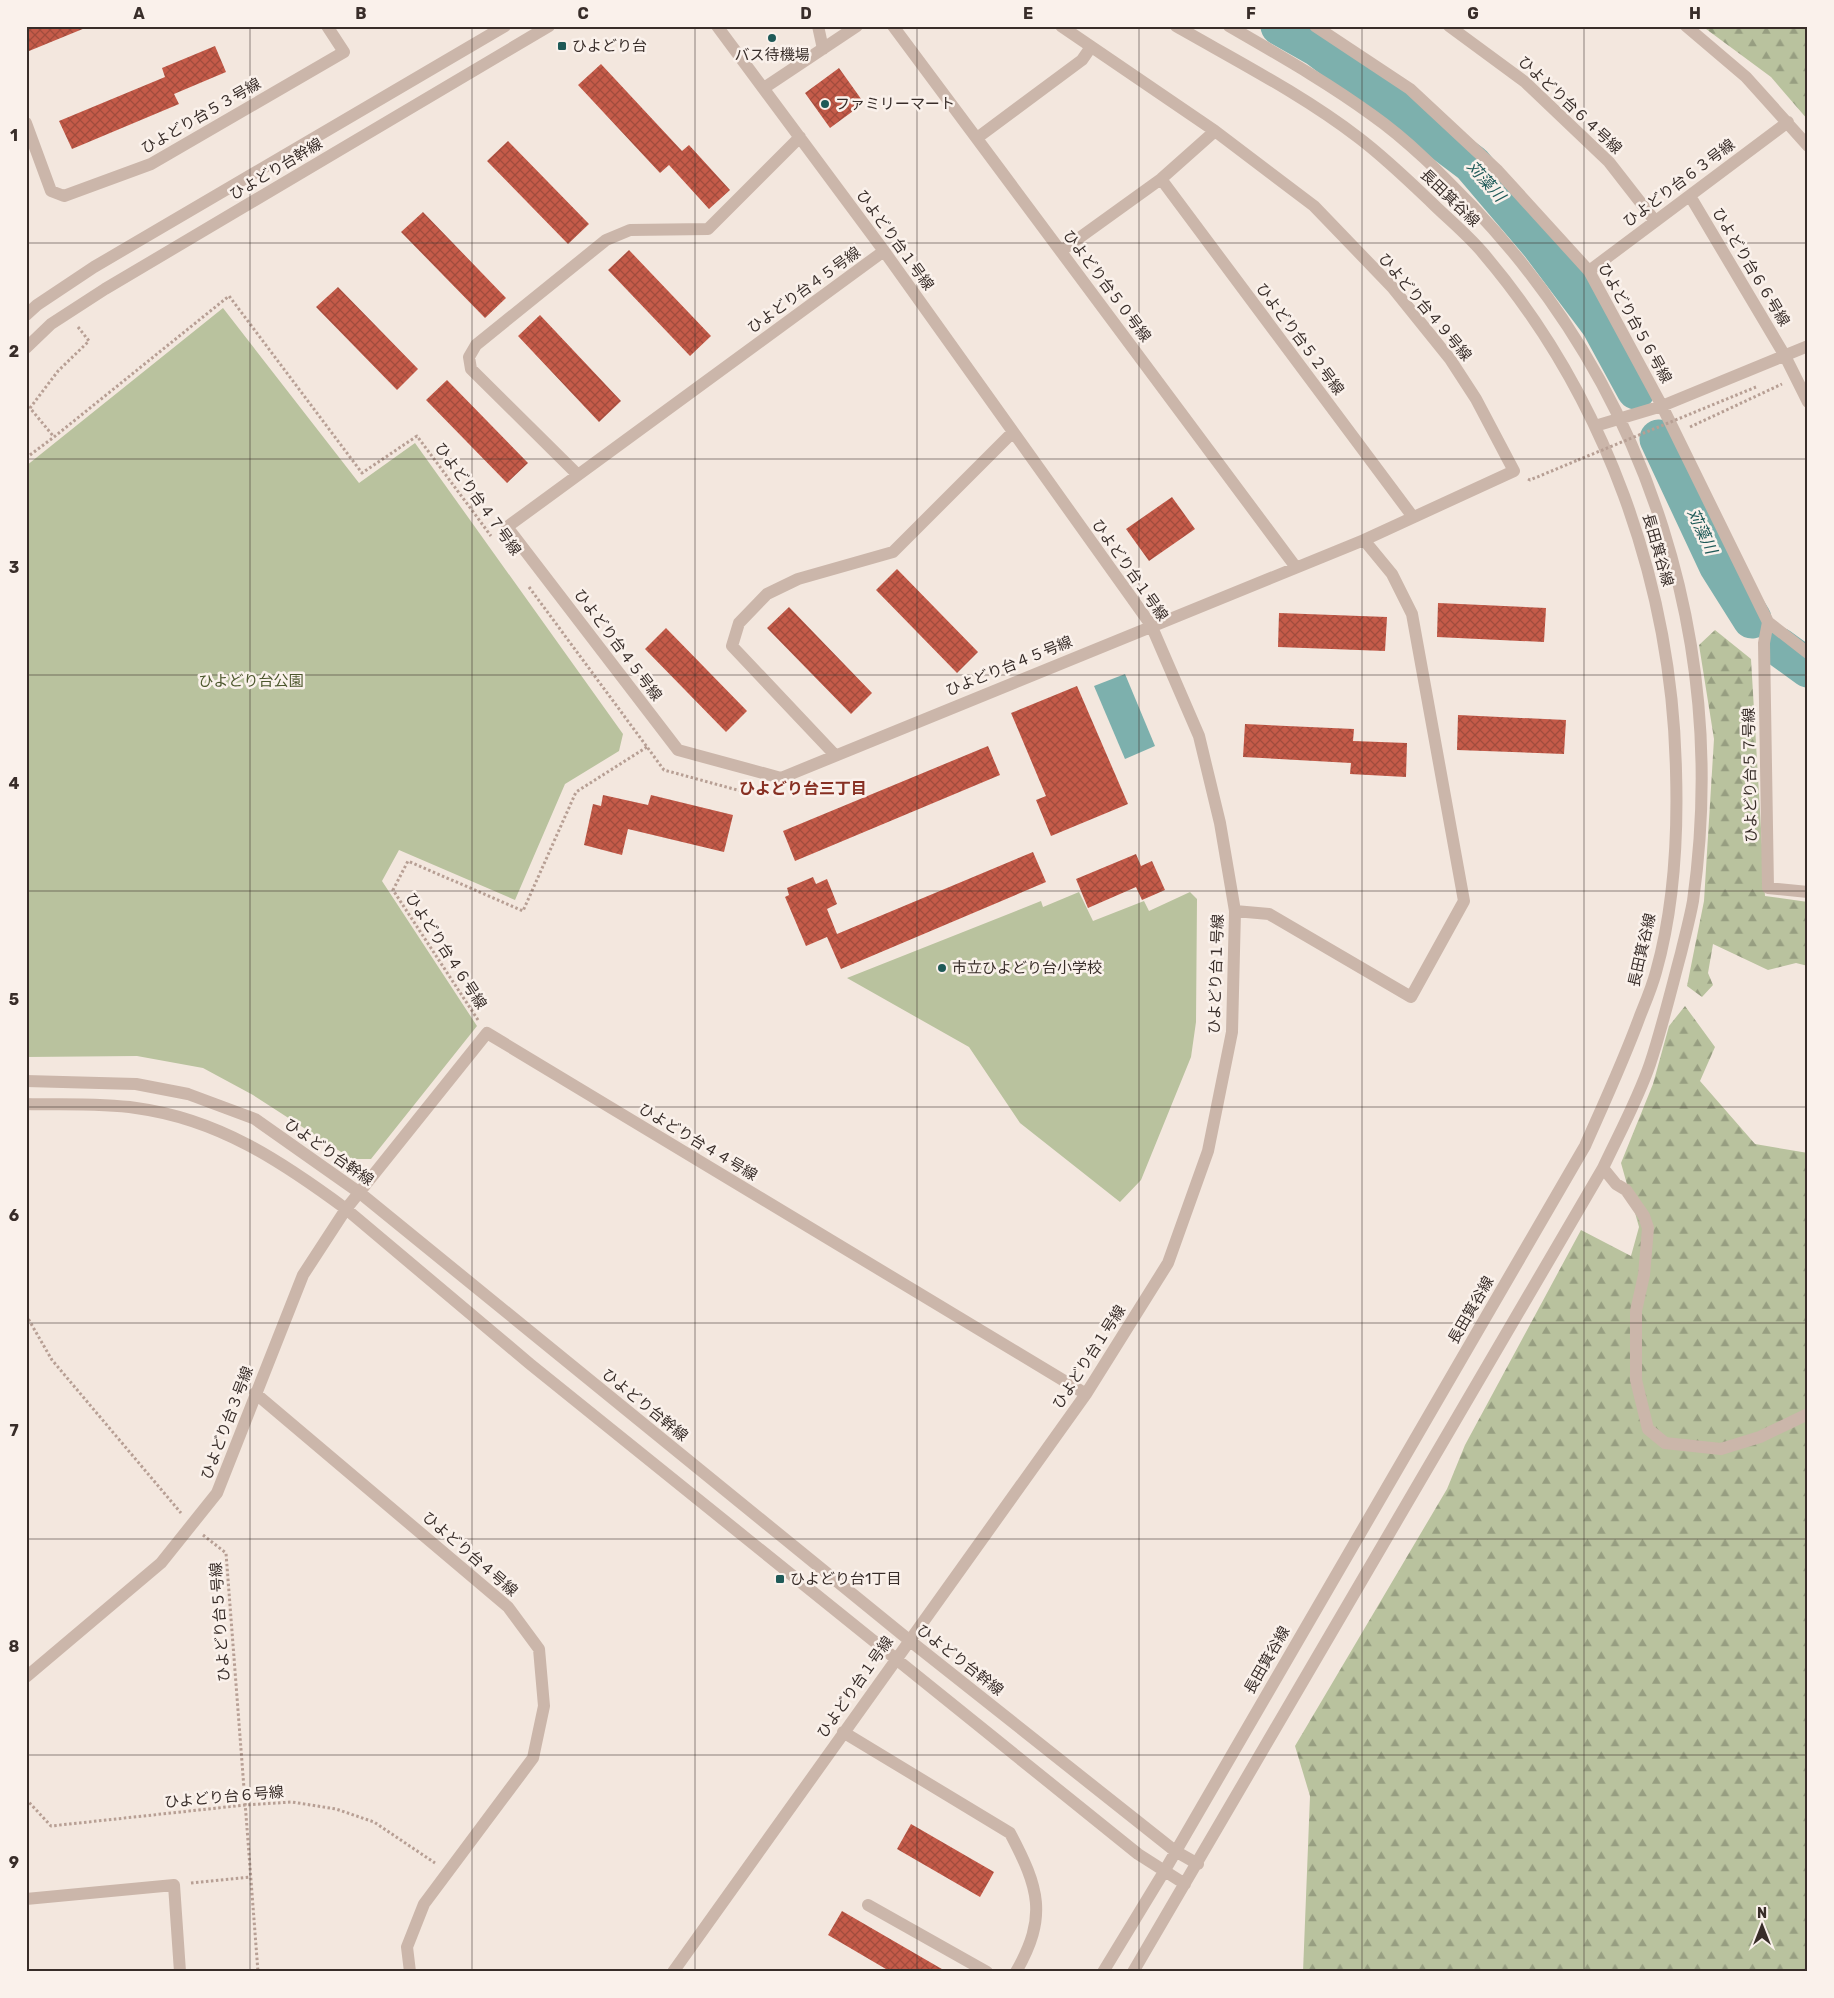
<svg xmlns="http://www.w3.org/2000/svg" width="1834" height="1998" font-family="Rubik,'Noto Sans JP',sans-serif">
	<style>
		.forest { fill: url(#forest-firs) }
		.park { fill: #b9c29e }
		.water { fill: #7db0ad }
		.lines { fill: none; stroke-linecap: round; stroke-linejoin: round }
		.river { stroke: #7db0ad; stroke-width: 39 }
		.building { fill: url(#building-cross-hatch) }
		.path { stroke: #b79f94; stroke-width: 3; stroke-dasharray: 2.5 2.5; stroke-linecap: butt }
		.minor { stroke: #cbb6aa; stroke-width: 12 }
		.path-bridge { stroke: #b79f94; stroke-width: 3; stroke-dasharray: 2.5 2.5; stroke-linecap: butt }
		.grid { fill: none; stroke: #382d29; stroke-width: 1; stroke-opacity: 0.55 }
		.poi-dot { fill: #1f5a58; stroke: #faf1eb; stroke-width: 2 }
		.labels { text-anchor: middle; dominant-baseline: central; stroke-width: 5; stroke-linejoin: round; paint-order: stroke }
		.poi-label { font-size: 15px; fill: #382d29; stroke: #faf1eb; text-anchor: start }
		.street-label { font-size: 15px; fill: #382d29; stroke: #faf1eb }
		.park-label { font-size: 15px; fill: #4c572d; stroke: #faf1eb }
		.water-label { font-size: 16px; font-style: italic; fill: #1f5a58; stroke: #faf1eb }
		.neighbourhood-label { font-size: 16px; font-weight: bold; fill: #873023; stroke: #faf1eb }
		.neatline { fill: none; stroke: #382d29; stroke-width: 2 }
		.grid-label { font-size: 16px; text-anchor: middle; font-weight: bold; fill: #382d29 }
	</style>
	<defs>
		<pattern id="forest-firs" width="22" height="20" patternUnits="userSpaceOnUse" patternTransform="scale(1.25)"><rect width="22" height="20" fill="#b9c29e"/><path d="M5 1l3.5 6h-7zM16 11l3.5 6h-7z" fill="#979e81"/></pattern>
		<pattern id="building-cross-hatch" width="8" height="8" patternUnits="userSpaceOnUse" patternTransform="scale(1.25)"><rect width="8" height="8" fill="#c55b49"/><path d="M0 0l8 8M0 8l8-8" fill="none" stroke="#a14c3d"/></pattern>
	</defs>
	<rect width="100%" height="100%" fill="#f3e7de"/>
	<path class="forest" d="M1702,26H1808V120L1771,77Z
		M1715,630L1751,659L1765,896L1808,902V966L1796,963L1768,970L1713,944L1708,973L1713,985L1702,997L1687,986L1704,901L1714,739L1699,645Z
		M1685,1006L1715,1047L1700,1081L1755,1144L1808,1153V1972H1303L1310,1796L1295,1746L1447,1489L1465,1445L1581,1230L1631,1256L1639,1227L1621,1163L1653,1084L1669,1026Z"/>
	<path class="park" d="M223,308L359,483L415,443L623,734L619,751L565,784L515,900L399,850L382,881L477,1026L371,1159H352L253,1095L203,1068L137,1056L26,1057V466Z
		M1079,892L1093,921L1144,901L1149,911L1190,892L1197,899L1196,1022L1191,1057L1141,1180L1120,1202L1020,1123L969,1047L847,978L1041,901L1043,907Z"/>
	<path class="water" d="M1125,674L1155,746L1125,759L1094,686Z"/>
	<g class="lines">
		<path class="river" d="M1280,26L1317,47L1472,164L1540,244L1600,324L1636,390
			M1659,439L1718,565L1752,619
			M1779,647L1808,668"/>
	</g>
	<path class="building" d="M26,26H90L29,51L26,45Z
		M215,46L226,72L174,94L179,104L72,149L59,121L165,77L162,68Z
		M601,64L682,151L689,145L730,190L709,209L669,165L660,173L578,85Z
		M839,68L864,103L830,128L805,93Z
		M508,141L589,224L568,244L487,161Z
		M423,212L506,298L485,318L401,232Z
		M629,250L711,336L690,356L608,270Z
		M338,287L418,369L397,390L316,307Z
		M540,315L621,401L599,422L518,336Z
		M447,380L528,463L507,483L426,400Z
		M1172,497L1195,529L1149,561L1126,529Z
		M897,569L978,652L957,673L876,590Z
		M1438,603L1546,608L1544,642L1437,637Z
		M789,607L872,693L851,714L767,628Z
		M1279,613L1387,617L1385,651L1278,647Z
		M666,628L747,711L726,732L645,649Z
		M1077,686L1128,804L1051,836L1036,800L1046,796L1011,713Z
		M1458,715L1566,720L1564,754L1457,750Z
		M1245,724L1354,729L1353,741L1407,743L1406,777L1350,774L1351,763L1243,757Z
		M988,746L1000,775L795,861L783,831Z
		M603,795L648,805L651,795L733,815L724,852L628,829L622,855L584,845L593,804L601,806Z
		M1033,852L1046,882L841,969L827,937L806,946L785,897L789,895L787,888L813,877L816,884L827,879L837,904L827,909L837,934Z
		M1136,854L1141,866L1152,861L1165,890L1142,900L1136,887L1088,908L1076,879Z
		M911,1824L994,1872L980,1897L897,1849Z
		M842,1911L947,1972H891L828,1935Z"/>
	<g class="lines">
		<path class="path" d="M78,327L89,341L58,371L30,408L54,437L229,296L362,473L417,436L491,536
			M1690,427L1782,384
			M26,458L54,437
			M1528,479L1530,480L1578,460
			M529,587L664,770L752,794
			M478,1020L393,890L408,861L523,911L576,792L647,747
			M26,1315L52,1360L181,1513
			M203,1535L226,1553L258,1972
			M26,1799L51,1826L245,1805L292,1802L336,1809L374,1822L435,1863
			M191,1883L250,1877"/>
		<path class="minor" d="M818,26L823,49
			M893,26L1295,566
			M1315,26L1410,89L1498,171L1589,271L1662,406L1768,622L1808,653
			M1449,26L1525,82L1609,162L1655,221
			M1686,26L1746,77L1808,146
			M764,88L857,26
			M26,123L51,191L64,196L151,164L344,52L327,26
			M977,138L1082,60L1091,47
			M1161,179L1413,517
			M1690,196L1785,356L1808,402
			M884,251L507,527L678,750L781,778L1364,540L1514,471L1476,399L1450,359L1392,287L1314,206L1215,131L1061,26
			M1061,251L1161,179L1215,131
			M1589,271L1788,122
			M26,315L37,305L94,267L505,26
			M26,348L51,324L105,289L549,26
			M1595,426L1662,406L1808,346
			M578,475L471,369L469,357L476,345L606,240L630,230L708,229L800,137
			M1768,622L1764,643L1768,888L1808,892
			M835,755L732,646L739,623L767,594L798,579L893,552L1013,432
			M1235,911L1269,914L1411,997L1464,901L1412,614L1392,574L1364,540
			M26,1081L136,1084L188,1094L255,1119L360,1193L909,1640L1175,1851L1198,1864
			M26,1104C62,1105 101,1103 136,1108C218,1119 281,1161 346,1209L530,1364L1138,1854L1185,1884
			M1603,1168L1616,1184L1626,1190L1644,1216L1648,1228L1644,1275L1636,1311V1380L1648,1429L1665,1443L1721,1449L1760,1437L1808,1414
			M255,1393L508,1607L539,1649L544,1706L533,1758L424,1904L407,1947L410,1972
			M26,1677L161,1563L217,1493L303,1275L346,1209L487,1033L1086,1394
			M843,1732L1010,1833C1039,1888 1048,1916 1016,1972
			M26,1899L174,1885L180,1972
			M868,1905L987,1972
			M673,1972L1086,1394L1168,1263L1208,1151L1232,1032L1235,911L1220,823L1199,736L1151,625L884,251L717,26
			M1103,1972L1165,1870L1585,1146C1604,1103 1624,1060 1640,1016C1646,1001 1652,987 1656,972C1674,908 1678,837 1676,771C1672,583 1605,396 1483,253C1467,234 1447,218 1430,201C1407,179 1384,157 1359,138C1303,95 1237,61 1176,26
			M1133,1972L1603,1168C1619,1134 1638,1099 1650,1064C1662,1028 1671,990 1681,953C1685,936 1690,918 1693,901C1729,645 1650,393 1472,206C1441,174 1409,141 1372,115C1327,82 1277,54 1229,26"/>
		<path class="path-bridge" d="M1578,460L1756,387"/>
	</g>
	<path class="grid" d="M250,26V1972M472,26V1972M695,26V1972M917,26V1972M1139,26V1972M1362,26V1972M1584,26V1972M26,243H1808M26,459H1808M26,675H1808M26,891H1808M26,1107H1808M26,1323H1808M26,1539H1808M26,1755H1808"/>
	<g class="poi-dot">
		<circle cx="772" cy="38" r="5"/>
		<rect x="557" y="41" width="10" height="10" rx="2.5"/>
		<circle cx="825" cy="104" r="5"/>
		<circle cx="942" cy="968" r="5"/>
		<rect x="775" y="1574" width="10" height="10" rx="2.5"/>
	</g>
	<g class="labels">
		<g class="poi-label">
			<text x="572" y="46">ひよどり台</text>
			<text x="772" y="55" text-anchor="middle">バス待機場</text>
			<text x="835" y="104">ファミリーマート</text>
			<text x="952" y="968">市立ひよどり台小学校</text>
			<text x="790" y="1579">ひよどり台1丁目</text>
		</g>
		<g class="street-label">
			<text transform="translate(1570 105) rotate(43)">ひよどり台６４号線</text>
			<text transform="translate(201 116) rotate(-30)">ひよどり台５３号線</text>
			<text transform="translate(276 169) rotate(-31)">ひよどり台幹線</text>
			<text transform="translate(1679 183) rotate(-37)">ひよどり台６３号線</text>
			<text transform="translate(1450 198) rotate(44)">長田箕谷線</text>
			<text transform="translate(895 240) rotate(54)">ひよどり台１号線</text>
			<text transform="translate(1751 267) rotate(59)">ひよどり台６６号線</text>
			<text transform="translate(1107 286) rotate(53)">ひよどり台５０号線</text>
			<text transform="translate(804 290) rotate(-36)">ひよどり台４５号線</text>
			<text transform="translate(1425 307) rotate(50)">ひよどり台４９号線</text>
			<text transform="translate(1635 323) rotate(61)">ひよどり台５６号線</text>
			<text transform="translate(1300 339) rotate(53)">ひよどり台５２号線</text>
			<text transform="translate(478 499) rotate(54)">ひよどり台４７号線</text>
			<text transform="translate(1658 550) rotate(74)">長田箕谷線</text>
			<text transform="translate(1130 570) rotate(55)">ひよどり台１号線</text>
			<text transform="translate(618 645) rotate(53)">ひよどり台４５号線</text>
			<text transform="translate(1009 666) rotate(-22)">ひよどり台４５号線</text>
			<text transform="translate(1750 775) rotate(-91)">ひよどり台５７号線</text>
			<text transform="translate(1642 950) rotate(-77)">長田箕谷線</text>
			<text transform="translate(446 951) rotate(57)">ひよどり台４６号線</text>
			<text transform="translate(1216 974) rotate(-88)">ひよどり台１号線</text>
			<text transform="translate(698 1142) rotate(31)">ひよどり台４４号線</text>
			<text transform="translate(329 1152) rotate(35)">ひよどり台幹線</text>
			<text transform="translate(1471 1310) rotate(-60)">長田箕谷線</text>
			<text transform="translate(1089 1357) rotate(-57)">ひよどり台１号線</text>
			<text transform="translate(645 1405) rotate(39)">ひよどり台幹線</text>
			<text transform="translate(227 1423) rotate(-69)">ひよどり台３号線</text>
			<text transform="translate(470 1554) rotate(41)">ひよどり台４号線</text>
			<text transform="translate(220 1622) rotate(-94)">ひよどり台５号線</text>
			<text transform="translate(960 1660) rotate(38)">ひよどり台幹線</text>
			<text transform="translate(1267 1660) rotate(-60)">長田箕谷線</text>
			<text transform="translate(855 1687) rotate(-55)">ひよどり台１号線</text>
			<text transform="translate(224 1797) rotate(-5)">ひよどり台６号線</text>
		</g>
		<g class="park-label">
			<text x="251" y="681">ひよどり台公園</text>
		</g>
		<g class="water-label">
			<text transform="translate(1486 181) rotate(48)">苅藻川</text>
			<text transform="translate(1702 531) rotate(65)">苅藻川</text>
		</g>
		<g class="neighbourhood-label">
			<text x="803" y="788">ひよどり台三丁目</text>
		</g>
	</g>
	<rect width="1834" height="1998" fill="none" stroke="#faf1eb" stroke-width="55"/>
	<g transform="translate(1762 1926)" stroke="#faf1eb" stroke-width="4" paint-order="stroke">
	<path d="M0-4L9 19L0 12L-9 19Z" fill="#382d29"/>
	<text y="-8" font-size="14" font-weight="bold" text-anchor="middle" fill="#382d29">N</text>
	</g>
	<rect x="28" y="28" width="1778" height="1942" class="neatline"/>
	<g class="grid-label">
		<text x="139" y="19">A</text>
		<text x="361" y="19">B</text>
		<text x="583" y="19">C</text>
		<text x="806" y="19">D</text>
		<text x="1028" y="19">E</text>
		<text x="1251" y="19">F</text>
		<text x="1473" y="19">G</text>
		<text x="1695" y="19">H</text>
		<text x="14" y="141">1</text>
		<text x="14" y="357">2</text>
		<text x="14" y="573">3</text>
		<text x="14" y="789">4</text>
		<text x="14" y="1005">5</text>
		<text x="14" y="1221">6</text>
		<text x="14" y="1436">7</text>
		<text x="14" y="1652">8</text>
		<text x="14" y="1868">9</text>
	</g>
</svg>
